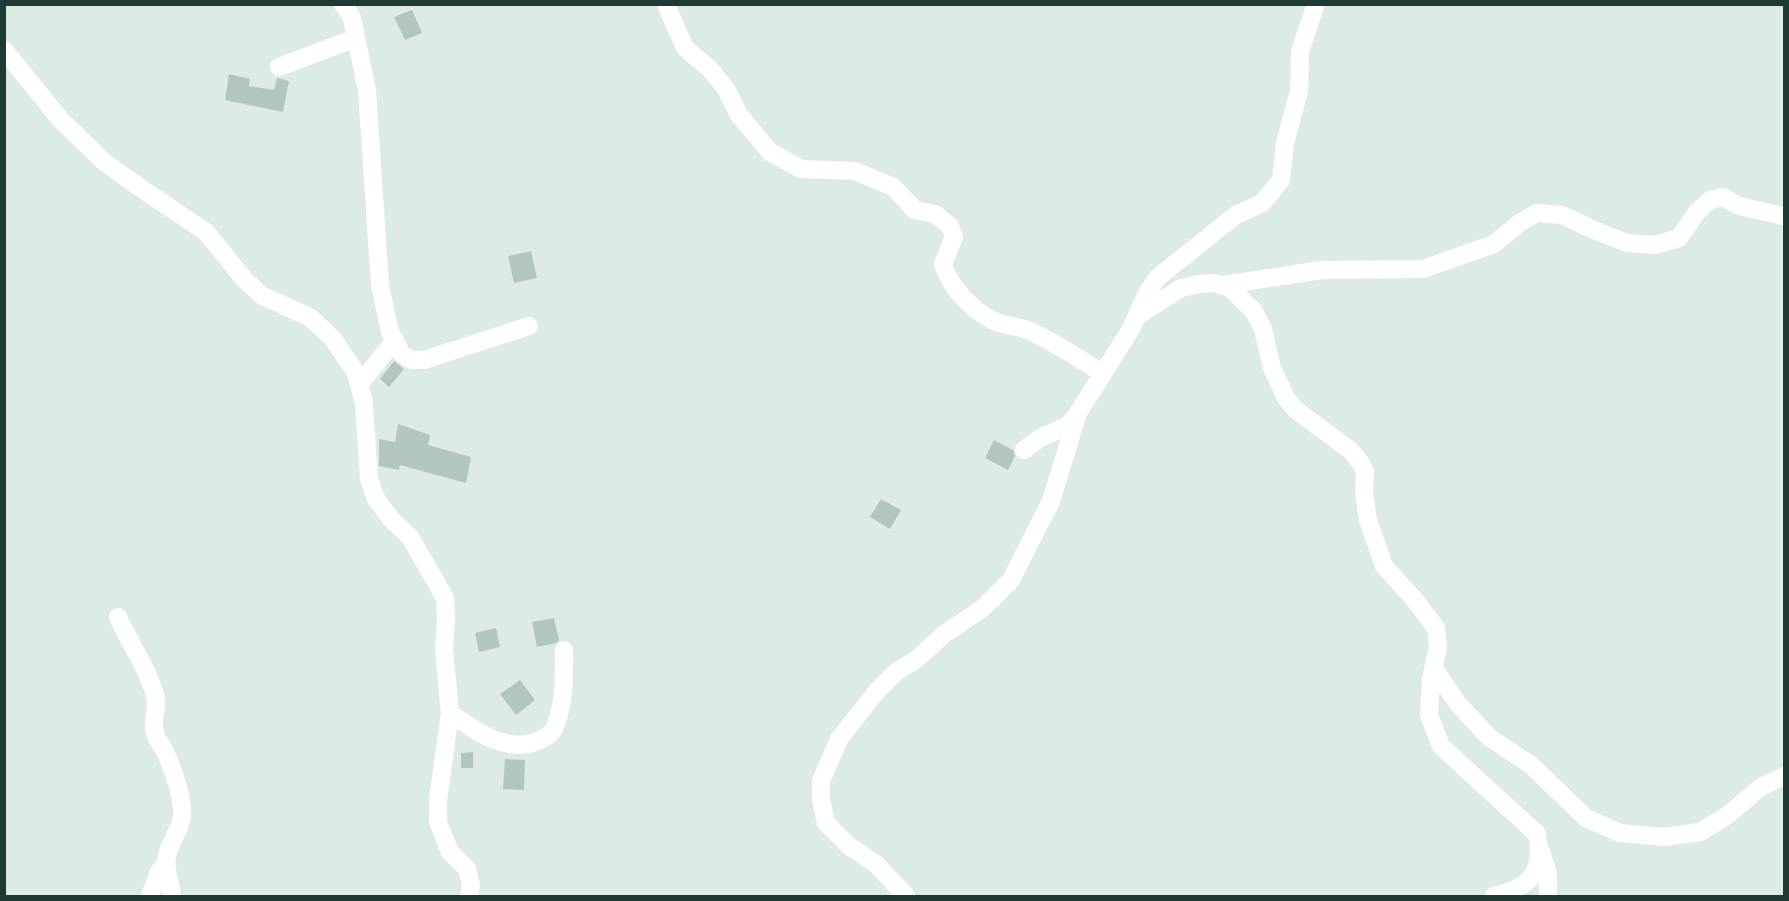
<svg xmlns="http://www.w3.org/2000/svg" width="1789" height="901" font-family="Jost,sans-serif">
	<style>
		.building { fill: #b2c6be }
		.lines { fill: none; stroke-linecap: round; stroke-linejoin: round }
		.minor { stroke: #fff; stroke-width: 18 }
	</style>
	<rect width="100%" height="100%" fill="#ddebe5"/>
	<path class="building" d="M412,10L422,33L405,40L394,17Z
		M229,74L250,79L249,86L274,90L277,78L289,81L283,112L225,100Z
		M531,251L537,278L514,283L508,256Z
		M394,361L404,369L389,387L380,379Z
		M398,424L430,435L428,445L471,457L466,483L400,465L399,470L379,466V439L395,442Z
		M994,440L1013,450L1015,456L1008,470L985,458Z
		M881,499L901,510L890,529L870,517Z
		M554,618L559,640L556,643L537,647L532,622Z
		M496,628L500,647L479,652L475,633Z
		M520,680L535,700L516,715L500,694Z
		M473,752V768H461V753Z
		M505,759L525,760L524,790L503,789Z"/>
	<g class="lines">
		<path class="minor" d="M343,4L352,18L367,90L380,285L390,332L401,353L411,360H424L529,326
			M667,7L685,48L710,69L726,89L739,115L770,152L801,169L855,171L893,187L915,210L935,214L950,226L954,237L943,264C950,288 972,310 994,321C1005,326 1019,326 1030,331C1055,343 1079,358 1102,373
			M4,50L60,119L103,161L139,187L206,232L244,279L261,295L311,318L333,339L356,373L364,403L369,479L376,499L391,519L410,537L445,598L446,618L444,650L450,713L438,800V822L450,852L467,869L471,885L469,896
			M279,67L356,38
			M1223,285L1322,270L1423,269L1494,244L1521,222L1537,213L1562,215L1594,230L1627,243L1655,245L1679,238L1697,212L1710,200L1723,197L1739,206L1784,216
			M1136,317L1181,288L1199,284L1215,283L1230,288L1253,310L1263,329L1272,368L1286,398L1296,410L1350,450L1360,462L1365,472L1364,493L1368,520L1384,566L1414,599L1436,628L1438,647L1431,678L1429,715L1441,746L1537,834C1544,873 1531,887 1494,896
			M359,385L395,340
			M1024,450L1040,438L1067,426L1077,415
			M118,617C130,644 147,667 155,695C159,708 150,721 156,736C158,741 162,746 165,752C173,769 180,790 182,809C184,826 170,840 167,856C164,869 171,883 172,896
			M1434,668L1458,704L1490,738L1531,765L1586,818L1620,833L1663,837L1700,832L1728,815L1761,787L1784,776
			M450,713C475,731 508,755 540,740C545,738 551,734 554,729C565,705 564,675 564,650
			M1541,851L1548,874V896
			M150,896L159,872L166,863
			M906,896L876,864L849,846L826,823L821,799V781L839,739L877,691L896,672L917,659L943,635L983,608L1011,580L1051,501L1078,413L1131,329L1146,295L1157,278L1236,215L1262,203L1281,180L1285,143L1299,91L1300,51L1316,4"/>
	</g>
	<rect width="1789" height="901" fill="none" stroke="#1d3b34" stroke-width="12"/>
</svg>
